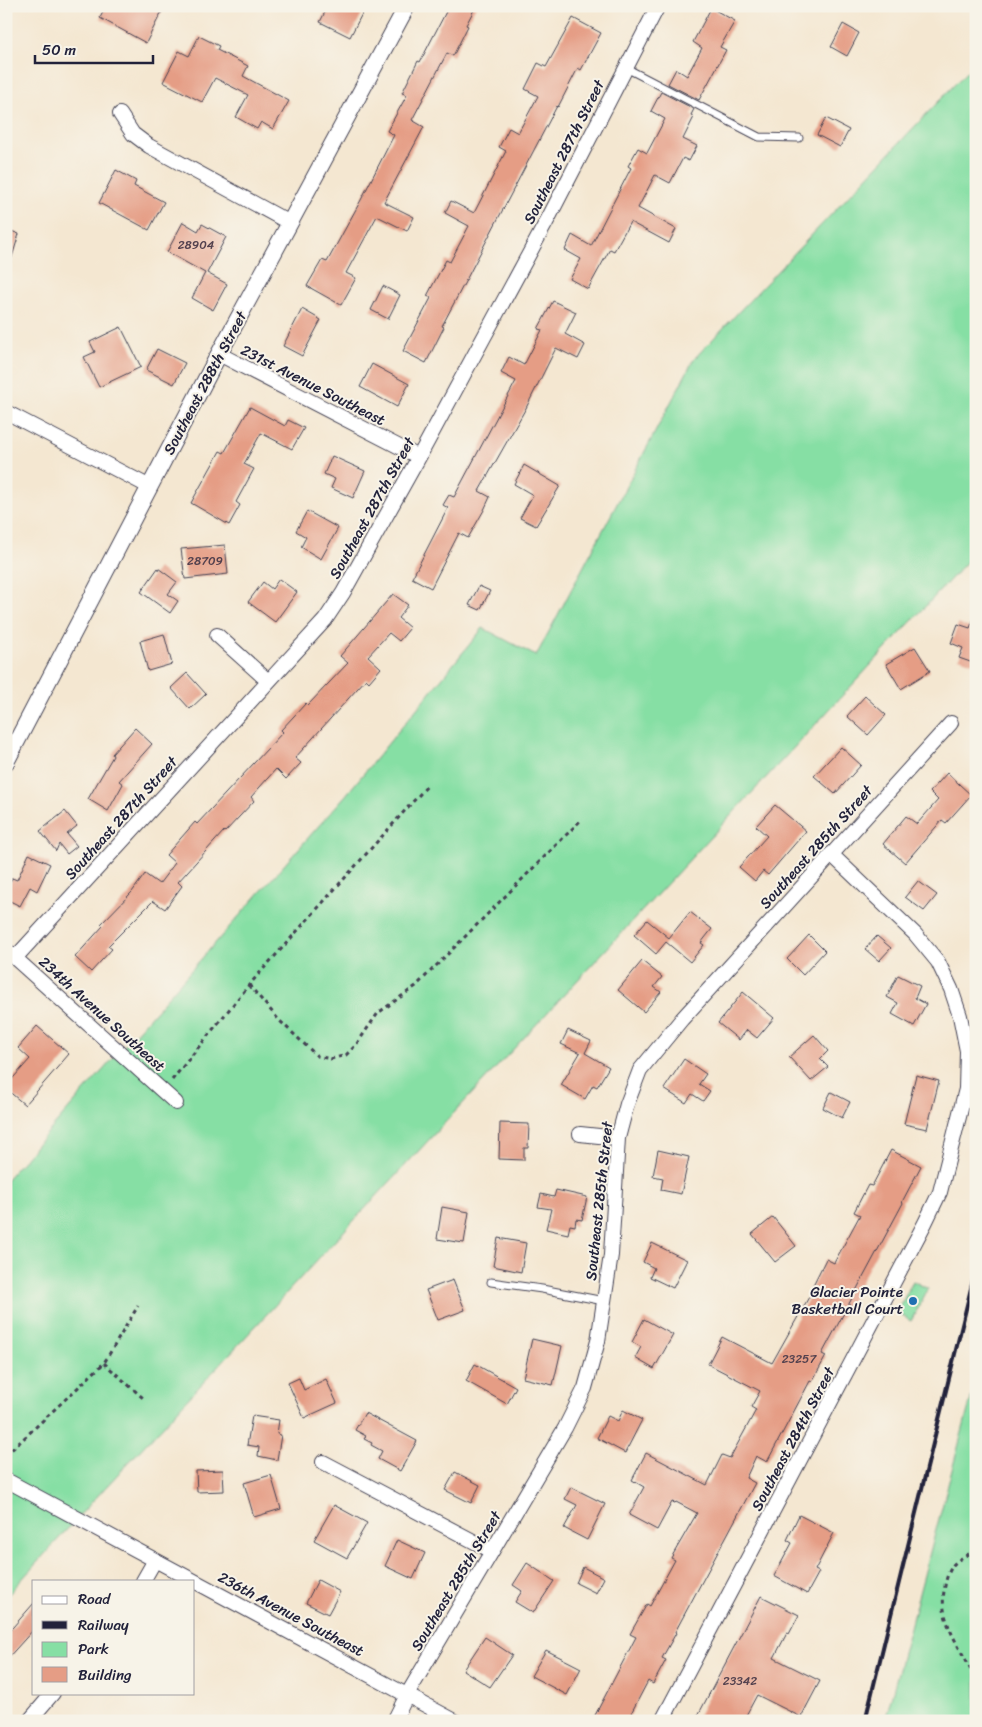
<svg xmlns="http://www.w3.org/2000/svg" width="982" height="1727" font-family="Sriracha,sans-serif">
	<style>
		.green { fill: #86dfa4; stroke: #548070 }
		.building { fill: #e59d85 }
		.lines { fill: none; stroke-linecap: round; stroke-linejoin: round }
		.service-casing { stroke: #424052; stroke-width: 9 }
		.minor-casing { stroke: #424052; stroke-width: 16 }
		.tertiary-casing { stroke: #424052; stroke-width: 18 }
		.path { stroke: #424052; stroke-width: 3; stroke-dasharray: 4 4; stroke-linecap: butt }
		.service { stroke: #fff; stroke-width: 7 }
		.minor { stroke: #fff; stroke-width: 14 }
		.tertiary { stroke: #fff; stroke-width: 16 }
		.rail { stroke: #22223b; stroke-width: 4 }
		.poi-dot { fill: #1f6fb2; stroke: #f7f3e8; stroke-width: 2 }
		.labels { text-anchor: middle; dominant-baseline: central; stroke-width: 4; stroke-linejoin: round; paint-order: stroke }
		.number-label { font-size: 12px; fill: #53414e }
		.street-label { font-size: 15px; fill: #22223b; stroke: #f7f3e8 }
		.poi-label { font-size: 15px; fill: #22223b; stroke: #f7f3e8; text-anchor: end }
	</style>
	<rect width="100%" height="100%" fill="#f7f3e8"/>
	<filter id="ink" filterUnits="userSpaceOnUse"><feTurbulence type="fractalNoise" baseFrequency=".02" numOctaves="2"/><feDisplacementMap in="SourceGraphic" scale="10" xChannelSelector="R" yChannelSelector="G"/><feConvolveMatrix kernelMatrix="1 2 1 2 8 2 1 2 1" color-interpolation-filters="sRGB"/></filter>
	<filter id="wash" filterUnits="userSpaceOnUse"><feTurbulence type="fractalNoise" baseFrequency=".0096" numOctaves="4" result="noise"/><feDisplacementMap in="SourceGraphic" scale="20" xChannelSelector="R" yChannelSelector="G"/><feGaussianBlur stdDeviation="1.12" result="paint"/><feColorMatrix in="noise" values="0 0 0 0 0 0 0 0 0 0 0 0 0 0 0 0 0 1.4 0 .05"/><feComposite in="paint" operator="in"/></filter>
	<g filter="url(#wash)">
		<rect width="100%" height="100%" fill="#f4e7d1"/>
		<path class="green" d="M976,62V552L91,1503L6,1597V1180L346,795L483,628L536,656L694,359Z
			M913,1281L928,1289L911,1321L897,1313Z
			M976,1380V1721H885Z"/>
		<g id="blocks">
			<path class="building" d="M106,6H153L162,11L146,43L100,18Z
				M328,6H366L350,37L320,22Z
				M449,6H476L466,25L468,26L453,56L447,53L412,120L424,127L384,202L414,217L407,231L377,216L346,273L356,278L341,305L307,286L322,260L327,262L361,200L394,135L387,131L407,95L402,93L418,61L420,62Z
				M711,8L735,21L720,47L726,50L699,100L668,84L676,69L687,76L702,48L693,42Z
				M573,18L601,33L581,70L578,68L558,107L557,106L442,326L444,327L426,363L403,351L431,298L427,296L446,260L450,262L469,226L445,213L451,201L474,213L506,151L499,147L509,128L518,133L538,96L525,89L538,63L546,67Z
				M843,24L859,33L847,56L831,47Z
				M199,36L219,46L217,50L248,66L243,76L289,101L273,129L261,122L257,129L236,117L248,95L215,78L202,102L163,82L179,51L189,56Z
				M661,92L694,109L691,115L694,117L683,139L697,146L689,161L683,158L670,183L655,175L638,208L676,229L669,243L630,222L614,251L610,249L588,289L570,279L581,259L565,250L572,235L591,246L631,168L628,166L638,148L647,153L665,119L651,111Z
				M826,118L849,130L840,147L817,135Z
				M116,170L136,181L134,186L164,202L149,230L99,203Z
				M183,222L198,231L202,224L226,237L207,273L227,284L213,310L192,298L205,273L167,252Z
				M6,229L19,234L9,267L6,266Z
				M383,286L400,295L388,319L371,310Z
				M553,301L576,312L565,334L585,345L578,359L556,348L526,408L479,491L490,497L484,510L468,538L459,533L431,588L412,578L448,508L443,505L449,495L454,497L516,381L501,373L509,357L524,365L542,330L538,329Z
				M302,309L321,320L302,356L283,346Z
				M121,327L141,367L99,387L84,357L95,352L90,342Z
				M157,349L185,363L174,384L146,370Z
				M372,364L409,384L397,407L360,387Z
				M250,407L285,426L288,420L304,428L292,449L261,433L244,464L254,469L236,502L240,505L229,525L191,503L220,451L224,453Z
				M332,456L365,471L353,498L331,488L335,479L324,474Z
				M524,465L560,486L536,526L520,518L533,495L514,484Z
				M307,511L338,528L321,559L301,547L306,537L296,531Z
				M225,545L228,574L185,579L181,549Z
				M158,568L177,582L168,594L178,601L170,613L141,592Z
				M279,579L297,592L275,622L248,602L263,582L272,589Z
				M479,586L490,591L480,610L469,605Z
				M393,594L408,605L398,618L410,628L399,641L389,633L368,656L381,668L369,682L366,679L295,758L301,763L286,779L276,769L251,797L254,801L225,832L224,831L178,882L182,886L165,909L153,901L108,946L112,949L91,972L75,957L103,926L101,924L132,892L145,874L159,884L175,863L166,855L195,822L197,824L283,732L281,730L306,703L308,705L348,663L340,656Z
				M975,616H976V664L959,658L963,648L951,643L958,624L970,628Z
				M164,634L172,664L148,671L140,641Z
				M915,647L930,671L901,689L886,664Z
				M187,673L206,694L190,709L171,688Z
				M865,696L886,715L868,735L847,716Z
				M135,728L152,744L119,781L123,784L108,811L88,799L113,756L112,754Z
				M841,747L861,765L835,794L814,776Z
				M947,773L971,795L946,823L942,820L905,863L883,844L906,816L917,824L938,800L930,792Z
				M775,805L806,831L768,875L763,871L755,881L739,867L767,836L756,826Z
				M65,811L77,826L67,834L77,846L67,854L59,844L56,851L40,831Z
				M29,854L50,864L37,891L30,887L20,906L6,899V890L12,878L17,880Z
				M918,881L937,895L924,911L905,897Z
				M690,912L712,929L701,943L704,945L690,962L666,942L656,954L634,935L647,920L669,938Z
				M809,935L825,951L803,975L787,959Z
				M877,936L891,948L879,961L865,949Z
				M642,961L662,977L654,987L661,992L644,1012L618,990Z
				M898,975L920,986L915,998L926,1004L914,1026L892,1014L898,1003L887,997Z
				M743,992L774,1018L757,1038L747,1030L739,1040L718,1023Z
				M37,1026L69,1054L25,1105L6,1089V1086L30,1059L18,1048Z
				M568,1030L591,1041L585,1053L609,1067L597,1087L593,1085L585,1099L561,1085L580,1053L561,1044Z
				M814,1035L828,1051L820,1059L828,1067L811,1081L789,1057Z
				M684,1059L706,1074L699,1084L710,1091L703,1101L692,1094L686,1103L664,1089Z
				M916,1075L939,1081L927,1129L904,1124Z
				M831,1092L850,1102L842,1118L823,1108Z
				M500,1123L529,1124L528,1148H524V1160L499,1159Z
				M658,1150L689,1157L681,1194L661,1190L663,1178L653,1176Z
				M891,1150L921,1166L902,1202L903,1203L822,1354L826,1356L812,1382L810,1381L767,1462L756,1456L746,1478L755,1483L675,1632L676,1633L662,1658L666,1660L653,1684L648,1681L627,1721H592L636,1637L630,1634L647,1604L650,1606L675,1560L671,1558L697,1513L676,1502L675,1503L672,1502L657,1530L629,1515L644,1487L632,1480L646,1453L707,1485L722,1455L730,1458L756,1410L751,1407L760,1391L708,1364L722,1337L772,1363L814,1288L812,1287L826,1259L834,1263L860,1215L854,1212L868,1185L872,1186Z
				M556,1190L587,1197L582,1220L576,1219L575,1226L570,1225L568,1234L546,1229L551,1209L538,1207L541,1194L554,1197Z
				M442,1207L469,1212L464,1243L437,1239Z
				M773,1217L796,1246L775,1262L752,1234Z
				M498,1238L526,1243L521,1272L493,1266Z
				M652,1243L687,1260L673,1288L650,1277L654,1268L643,1262Z
				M453,1280L465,1310L438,1320L426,1290Z
				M644,1319L673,1335L654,1369L635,1358L641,1347L632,1342Z
				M532,1339L562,1346L553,1385L523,1378Z
				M475,1364L516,1387L507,1404L466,1381Z
				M299,1378L304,1390L326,1379L337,1403L304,1418L288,1383Z
				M623,1410L642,1420L625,1453L597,1438L608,1416L618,1421Z
				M365,1413L417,1441L400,1471L378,1459L382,1451L371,1445L372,1443L364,1439L366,1436L355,1430Z
				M252,1416L279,1420L277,1434L281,1435L277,1460L258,1456L259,1447L247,1445Z
				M223,1470L224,1491L197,1492L196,1471Z
				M455,1472L480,1485L471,1503L445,1490Z
				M271,1475L281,1509L254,1517L244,1483Z
				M571,1487L605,1504L587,1540L564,1528L577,1505L565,1499Z
				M334,1505L367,1523L347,1558L314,1540Z
				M799,1515L834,1533L815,1570L819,1572L807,1594L774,1576L792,1543L787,1540Z
				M397,1540L425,1553L413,1579L385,1566Z
				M527,1563L554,1581L533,1613L515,1602L522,1591L513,1585Z
				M583,1567L604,1578L596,1593L576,1583Z
				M318,1580L340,1592L328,1614L306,1603Z
				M761,1596L799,1615L789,1634L787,1633L774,1658L820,1681L801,1717L757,1695L743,1721H695Z
				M34,1603V1629L6,1660V1635Z
				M485,1637L512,1655L490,1687L463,1670Z
				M546,1650L581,1668L567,1695L531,1676Z"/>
		</g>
	</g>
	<g filter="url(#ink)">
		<use href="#blocks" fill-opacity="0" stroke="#424052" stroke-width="1"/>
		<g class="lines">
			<g class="service-casing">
				<path id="service" d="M626,68L759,137L799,138
					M491,1282L542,1289L604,1301"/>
			</g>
			<g class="minor-casing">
				<path id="minor" d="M120,114L133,134L149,146L290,223
					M219,354L419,457
					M6,412L150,487
					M217,635L268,681
					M6,950L176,1103
					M16,957L325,620L343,593L419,457L548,219L658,6
					M580,1134L618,1138
					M323,1462L492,1551
					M6,1480L455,1721
					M143,1581L155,1560
					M29,1721L53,1693
					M394,1721L407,1695L565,1428L585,1388L598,1341L611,1255L618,1138L627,1104L640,1070L682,1019L951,723
					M662,1721L925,1223L940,1192L966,1089L967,1051L960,1016L951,989L938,962L915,934L831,854"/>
			</g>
			<g class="tertiary-casing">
				<path id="tertiary" d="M6,762L219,354L407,6"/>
			</g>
			<path class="path" d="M249,985L279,1020L317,1056L331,1059L346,1055L356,1045L378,1013L416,986L582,819
				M172,1080L249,985L427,786
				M104,1363L143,1398
				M6,1455L104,1363L138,1306
				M976,1550C969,1554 958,1559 953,1565C949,1571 946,1578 945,1586C936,1623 965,1650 976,1683
				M969,1721L976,1706"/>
			<use href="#service" class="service"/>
			<use href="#minor" class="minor"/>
			<use href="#tertiary" class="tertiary"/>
			<path class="rail" d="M865,1721L976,1268"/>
		</g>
	</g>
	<circle class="poi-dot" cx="913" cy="1301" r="5"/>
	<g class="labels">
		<g class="number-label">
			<text x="196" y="245">28904</text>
			<text x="205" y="561">28709</text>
			<text x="799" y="1359">23257</text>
			<text x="740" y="1681">23342</text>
		</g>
		<g class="street-label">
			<text transform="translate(564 152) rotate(-63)">Southeast 287th Street</text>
			<text transform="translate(205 383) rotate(-62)">Southeast 288th Street</text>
			<text transform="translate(313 385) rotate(27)">231st Avenue Southeast</text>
			<text transform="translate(372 508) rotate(-61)">Southeast 287th Street</text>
			<text transform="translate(121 818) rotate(-48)">Southeast 287th Street</text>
			<text transform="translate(816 847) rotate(-48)">Southeast 285th Street</text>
			<text transform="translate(102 1014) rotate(42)">234th Avenue Southeast</text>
			<text transform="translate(599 1201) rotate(-84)">Southeast 285th Street</text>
			<text transform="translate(793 1439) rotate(-62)">Southeast 284th Street</text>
			<text transform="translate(456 1581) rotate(-59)">Southeast 285th Street</text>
			<text transform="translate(291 1614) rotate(28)">236th Avenue Southeast</text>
		</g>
		<g class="poi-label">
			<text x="903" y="1292">Glacier Pointe<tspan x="903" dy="17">Basketball Court</tspan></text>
		</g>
	</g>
	<rect width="982" height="1727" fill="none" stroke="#f7f3e8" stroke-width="25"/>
	<rect x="32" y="1580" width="162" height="115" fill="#f7f3e8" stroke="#a29fa3"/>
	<rect x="42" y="1596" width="25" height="8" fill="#ffffff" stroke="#a29fa3"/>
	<text x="78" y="1604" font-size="15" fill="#22223b">Road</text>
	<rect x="42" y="1621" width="25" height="8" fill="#22223b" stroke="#a29fa3"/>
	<text x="78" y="1630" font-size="15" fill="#22223b">Railway</text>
	<rect x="42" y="1642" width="25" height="15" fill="#86dfa4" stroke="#a29fa3"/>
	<text x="78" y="1654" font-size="15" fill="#22223b">Park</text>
	<rect x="42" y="1667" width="25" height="15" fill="#e59d85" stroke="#a29fa3"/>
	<text x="78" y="1680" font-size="15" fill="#22223b">Building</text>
	<path d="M35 55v8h118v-8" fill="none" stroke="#22223b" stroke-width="2.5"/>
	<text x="42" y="55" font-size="15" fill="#22223b" stroke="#f7f3e8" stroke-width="4" paint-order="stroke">50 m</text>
</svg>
